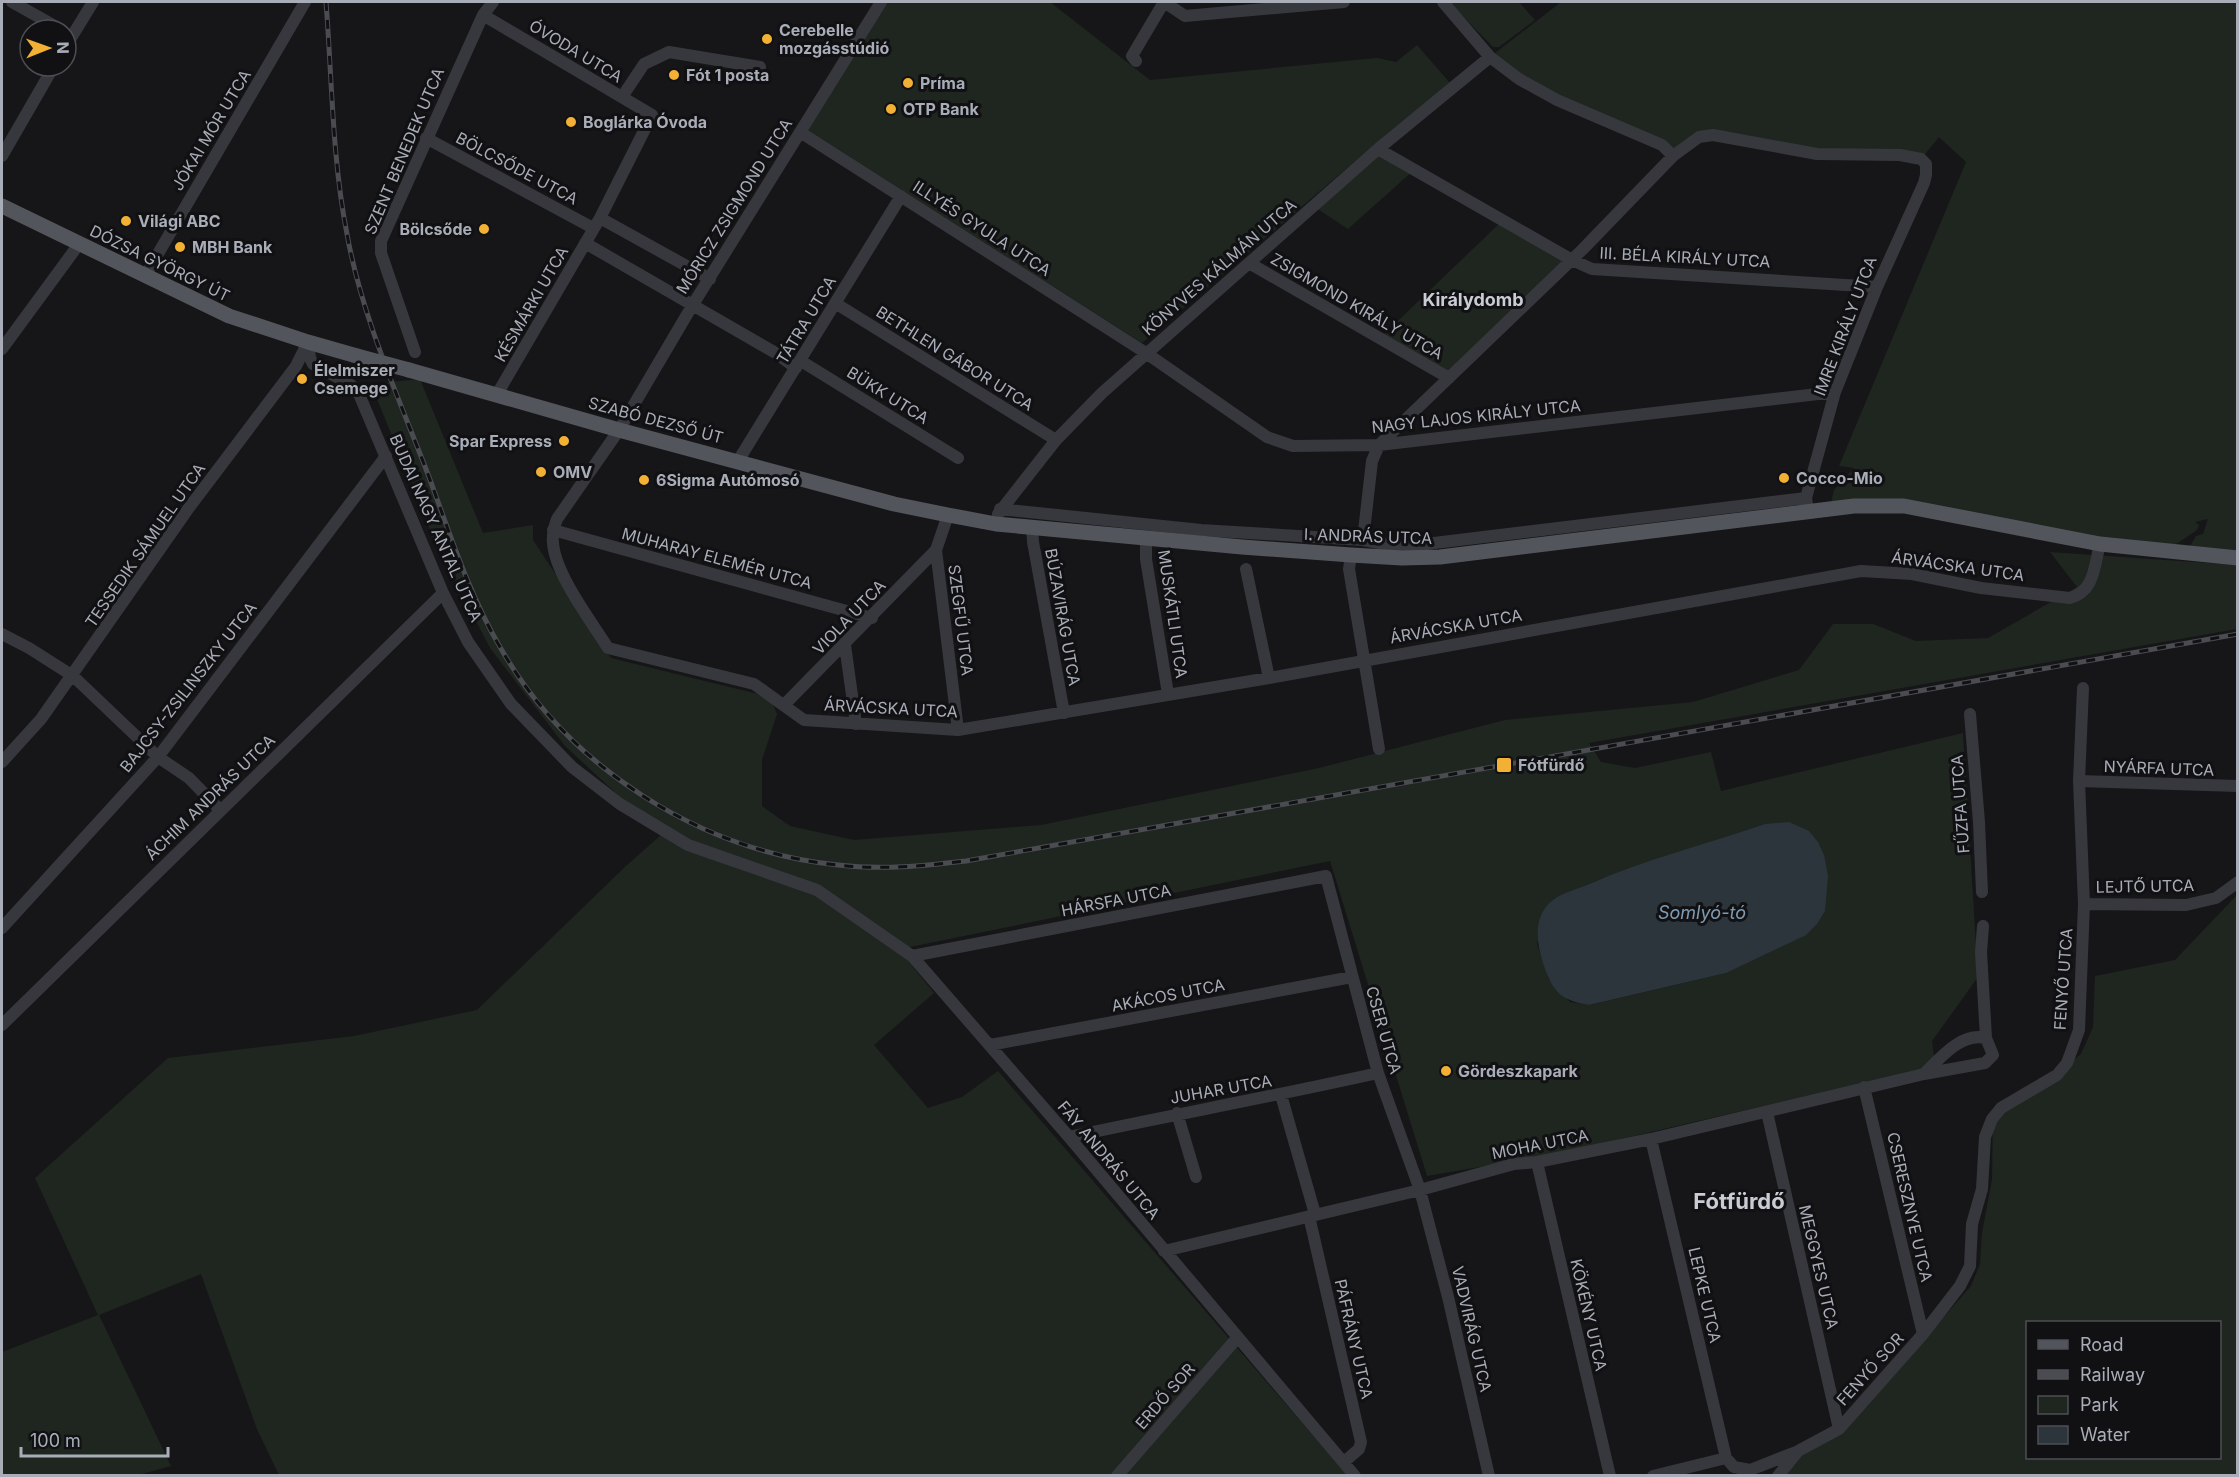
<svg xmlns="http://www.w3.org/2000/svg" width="2239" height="1477" font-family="Inter,sans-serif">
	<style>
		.green { fill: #1e261f; fill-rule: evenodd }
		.water { fill: #2c353c }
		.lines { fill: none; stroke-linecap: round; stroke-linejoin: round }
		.minor { stroke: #37383d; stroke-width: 12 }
		.major { stroke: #53555c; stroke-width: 15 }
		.rail-casing { stroke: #4a4c52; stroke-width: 5 }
		.rail { stroke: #111113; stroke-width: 3; stroke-dasharray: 9; stroke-linecap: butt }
		.major-bridge { stroke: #53555c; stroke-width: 15 }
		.poi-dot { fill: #f2b134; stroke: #111113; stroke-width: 2 }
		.labels { text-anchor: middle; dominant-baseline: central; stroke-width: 6; stroke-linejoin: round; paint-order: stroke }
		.poi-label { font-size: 16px; font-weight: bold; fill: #a8adb8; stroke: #111113; text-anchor: start }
		.street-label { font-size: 16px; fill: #a8adb8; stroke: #111113 }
		.neighbourhood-label { font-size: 18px; font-weight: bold; fill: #c9ccd4; stroke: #111113 }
		.water-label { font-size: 18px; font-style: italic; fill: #7f9bb3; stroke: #111113 }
		.district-label { font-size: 22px; font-weight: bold; fill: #c9ccd4; stroke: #111113 }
	</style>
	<rect width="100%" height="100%" fill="#161618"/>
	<path class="green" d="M883,2H1050L1150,80L1377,58L1396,62L1417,45L1450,83L1395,127L1142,343L808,130Z
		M1449,2H1519L1535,20L1499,47H1493Z
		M1561,2H2237V554L2193,550L2190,546L2196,536L2203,534L2208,519L2195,522L2199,525L2197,530L2178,543L2168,546L2085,537L1901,503L1830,507L1834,490L1854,468L1839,466L1966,162L1939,137L1921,159L1817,154L1713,135L1673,156L1594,117L1490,57Z
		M1378,149L1414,170L1348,229L1313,206Z
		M1502,221L1571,261L1449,378L1380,338Z
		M420,379L483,533L533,525V540L611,658L770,697L777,714L762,760V806L790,826L854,840L1041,825L1319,768L1505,720L1693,702L1799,670L1833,624H1873L1916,641L1988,638L2077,587L2050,552L2237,565V629L1589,743L1601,762L1635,768L1711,752L1721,791L1963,733L1978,977L1932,1041L1935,1066L1556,1154L1427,1176L1330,861L910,947L908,961L934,993L874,1045L928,1108L962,1097L998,1071L1347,1475H279L257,1429L201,1274L99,1315L171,1466L138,1475L2,1476V1352L98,1315L35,1178L168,1058L354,1036L477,1010L627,865L661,835L565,746L490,648L434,540L371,384ZM1765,824C1792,825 1799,821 1818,842L1726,973L1590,1005L1570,1002L1549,980L1537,944L1553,900L1603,878Z
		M2237,895V1475L1784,1476L1799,1457L1850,1423L1971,1286L1980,1264L1982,1233L1992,1179L1993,1109L2060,1071L2081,1054L2093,1027L2095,976L2175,960ZM2028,1322H2220V1458H2028Z"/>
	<path class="water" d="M1789,822L1809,831L1818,842L1824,855L1828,876L1825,911L1817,924L1806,935L1726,973L1589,1005C1560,1000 1552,991 1543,963C1536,941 1533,915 1553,900C1562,893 1577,889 1587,885C1643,860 1707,844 1765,824Z"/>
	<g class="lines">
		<path class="minor" d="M12,2L62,30
			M881,2L692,306L619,430L557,519C554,527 552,535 553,543C555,574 591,621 608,648L754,684L804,720L958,730L1269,678L1861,571L1912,574L1981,588L2070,598C2095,591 2094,566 2100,544
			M1443,2L1490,57L1519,79L1557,100L1662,145L1673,156
			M483,15L652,115L600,218L496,396
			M66,46L93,2
			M1136,61L1132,56L1164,2L1185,16L1344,2
			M622,97L644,64L669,52L760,67
			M800,132L1146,353L1267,437L1293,446L1379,445L1835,392
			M426,138L593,228
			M1378,149L1572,260L1592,269L1877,287
			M2,156L54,66
			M600,218L710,279
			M585,243L774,352L796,368
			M1249,263L1449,378
			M145,276L305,2
			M835,303L1056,440
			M308,342L310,358L313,364L351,385L359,394L443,593L468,642L511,704L572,767L620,804L688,845L817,890L912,956L1069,1137L1355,1476
			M2,349L79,244
			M415,352L381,253V241L483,15L493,2
			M801,361L958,458
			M738,461L901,196
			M1000,509L1201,530L1363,540L1401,547L1806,498
			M998,514L1056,440L1102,393L1378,149L1490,57
			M948,515L936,550L958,730
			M1032,527L1033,542L1064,713
			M553,530L872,618
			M1146,538V559L1168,694
			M1363,540L1372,461L1379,445L1582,250L1673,156L1699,137L1713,135L1817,154L1900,155L1921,159L1926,164V175L1924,183L1877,287L1835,392L1806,498L1808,511
			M1351,555L1349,569L1379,749
			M1246,569L1269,678
			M2,634L29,648L73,676L158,757L189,778L220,810
			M845,645L856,724
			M784,705L936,550
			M1970,714L1979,822L1982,892
			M2,762L41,719L188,509L296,366L307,344
			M2079,781L2238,786
			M2084,904L2186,905L2216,898L2238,882
			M1983,926L1981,952L1986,1038
			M2,928L158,757L386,456
			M912,956L1326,876L1378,1073L1420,1190L1448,1297L1489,1476
			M2,1025L443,593
			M990,1045L1352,977
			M1864,1087L1923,1334
			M1281,1095L1315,1214
			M1767,1112L1839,1429
			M1177,1113L1196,1177
			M1069,1137C1172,1115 1275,1096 1378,1073
			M1651,1139L1726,1458
			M1537,1162L1610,1476
			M1309,1216L1361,1442L1359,1449L1344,1462
			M1164,1251L1420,1190L1514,1164L1537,1162L1651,1139L1924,1074C1940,1058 1961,1032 1986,1038L1993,1055L1985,1063L1924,1074
			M1117,1476L1237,1338
			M1653,1476L1726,1458L1734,1467L1750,1470L1796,1452
			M1778,1476L1798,1451L1839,1429L1923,1334L1960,1286L1970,1266L1972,1224L1982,1189L1985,1137L1992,1119L2001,1108L2057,1075L2067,1063L2079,1030L2084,904L2079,781L2083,688"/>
		<path class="major" d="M2,206L229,316L308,342L357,356
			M409,370L619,430L894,504L948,515L996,524L1242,547L1351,555L1402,558L1440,557L1854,506H1904L2100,544L2238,558"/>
		<g class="rail-casing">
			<path id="rail" d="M326,2C332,78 332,158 347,234C362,318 399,398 429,477C450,534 469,594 500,647C568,767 700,851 838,865C881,870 923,866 966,861L2238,634"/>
		</g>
		<use href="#rail" class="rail"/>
		<path class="major-bridge" d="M357,356L409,370"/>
	</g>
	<g class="poi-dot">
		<circle cx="767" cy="39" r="6"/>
		<circle cx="674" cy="75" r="6"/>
		<circle cx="908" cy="83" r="6"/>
		<circle cx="891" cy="109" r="6"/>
		<circle cx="571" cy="122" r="6"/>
		<circle cx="126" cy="221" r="6"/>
		<circle cx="484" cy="229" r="6"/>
		<circle cx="180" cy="247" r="6"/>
		<circle cx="302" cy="379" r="6"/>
		<circle cx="564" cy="441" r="6"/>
		<circle cx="541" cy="472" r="6"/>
		<circle cx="1784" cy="478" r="6"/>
		<circle cx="644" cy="480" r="6"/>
		<rect x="1496" y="757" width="16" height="16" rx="3"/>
		<circle cx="1446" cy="1071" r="6"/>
	</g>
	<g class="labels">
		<g class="poi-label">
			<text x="779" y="30">Cerebelle<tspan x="779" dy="18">mozgásstúdió</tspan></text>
			<text x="686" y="75">Fót 1 posta</text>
			<text x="920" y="83">Príma</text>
			<text x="903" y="109">OTP Bank</text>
			<text x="583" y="122">Boglárka Óvoda</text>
			<text x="138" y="221">Világi ABC</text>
			<text x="472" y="229" text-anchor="end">Bölcsőde</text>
			<text x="192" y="247">MBH Bank</text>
			<text x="314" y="370">Élelmiszer<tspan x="314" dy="18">Csemege</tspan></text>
			<text x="552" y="441" text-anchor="end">Spar Express</text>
			<text x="553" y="472">OMV</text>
			<text x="1796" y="478">Cocco-Mio</text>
			<text x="656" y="480">6Sigma Autómosó</text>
			<text x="1518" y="765">Fótfürdő</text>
			<text x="1458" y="1071">Gördeszkapark</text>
		</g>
		<g class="street-label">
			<text transform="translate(576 51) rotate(31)">ÓVODA UTCA</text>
			<text transform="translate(211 130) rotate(-59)">JÓKAI MÓR UTCA</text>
			<text transform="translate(404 151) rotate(-67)">SZENT BENEDEK UTCA</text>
			<text transform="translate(517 168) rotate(28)">BÖLCSŐDE UTCA</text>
			<text transform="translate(734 206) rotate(-58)">MÓRICZ ZSIGMOND UTCA</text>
			<text transform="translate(982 228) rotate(33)">ILLYÉS GYULA UTCA</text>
			<text transform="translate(1685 257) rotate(3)">III. BÉLA KIRÁLY UTCA</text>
			<text transform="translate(160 263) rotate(26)">DÓZSA GYÖRGY ÚT</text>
			<text transform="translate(1219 267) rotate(-41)">KÖNYVES KÁLMÁN UTCA</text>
			<text transform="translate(531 304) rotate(-60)">KÉSMÁRKI UTCA</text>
			<text transform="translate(1357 306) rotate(30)">ZSIGMOND KIRÁLY UTCA</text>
			<text transform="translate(806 320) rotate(-59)">TÁTRA UTCA</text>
			<text transform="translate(1845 326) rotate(-69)">IMRE KIRÁLY UTCA</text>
			<text transform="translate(955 358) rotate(32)">BETHLEN GÁBOR UTCA</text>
			<text transform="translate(888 395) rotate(32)">BÜKK UTCA</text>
			<text transform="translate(1476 416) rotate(-6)">NAGY LAJOS KIRÁLY UTCA</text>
			<text transform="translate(656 420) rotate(15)">SZABÓ DEZSŐ ÚT</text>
			<text transform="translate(436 528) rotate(66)">BUDAI NAGY ANTAL UTCA</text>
			<text transform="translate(1368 536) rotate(2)">I. ANDRÁS UTCA</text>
			<text transform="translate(145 545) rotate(-55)">TESSEDIK SÁMUEL UTCA</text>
			<text transform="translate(717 558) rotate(15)">MUHARAY ELEMÉR UTCA</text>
			<text transform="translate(1958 566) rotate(8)">ÁRVÁCSKA UTCA</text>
			<text transform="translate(1173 614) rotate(82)">MUSKÁTLI UTCA</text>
			<text transform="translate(849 617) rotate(-46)">VIOLA UTCA</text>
			<text transform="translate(1063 617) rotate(80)">BÚZAVIRÁG UTCA</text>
			<text transform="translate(961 620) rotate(83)">SZEGFŰ UTCA</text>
			<text transform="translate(1456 626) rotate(-10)">ÁRVÁCSKA UTCA</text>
			<text transform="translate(188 687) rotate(-52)">BAJCSY-ZSILINSZKY UTCA</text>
			<text transform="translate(891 708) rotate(3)">ÁRVÁCSKA UTCA</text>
			<text transform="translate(2159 768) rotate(2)">NYÁRFA UTCA</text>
			<text transform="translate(210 797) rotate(-44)">ÁCHIM ANDRÁS UTCA</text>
			<text transform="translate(1960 804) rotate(-94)">FŰZFA UTCA</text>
			<text transform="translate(2145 886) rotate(-1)">LEJTŐ UTCA</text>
			<text transform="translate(1116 900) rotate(-11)">HÁRSFA UTCA</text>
			<text transform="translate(2063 979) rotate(-86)">FENYŐ UTCA</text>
			<text transform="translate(1168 995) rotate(-11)">AKÁCOS UTCA</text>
			<text transform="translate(1384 1030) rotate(74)">CSER UTCA</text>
			<text transform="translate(1221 1089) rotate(-10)">JUHAR UTCA</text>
			<text transform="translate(1540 1144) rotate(-11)">MOHA UTCA</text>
			<text transform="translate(1109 1160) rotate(50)">FÁY ANDRÁS UTCA</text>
			<text transform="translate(1910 1207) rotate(77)">CSERESZNYE UTCA</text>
			<text transform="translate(1819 1267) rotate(77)">MEGGYES UTCA</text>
			<text transform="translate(1705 1295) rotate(77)">LEPKE UTCA</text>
			<text transform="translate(1589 1315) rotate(77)">KÖKÉNY UTCA</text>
			<text transform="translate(1472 1329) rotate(77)">VADVIRÁG UTCA</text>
			<text transform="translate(1354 1339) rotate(77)">PÁFRÁNY UTCA</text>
			<text transform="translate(1870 1369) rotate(-48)">FENYŐ SOR</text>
			<text transform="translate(1165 1396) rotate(-49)">ERDŐ SOR</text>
		</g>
		<g class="neighbourhood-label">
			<text x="1473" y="299">Királydomb</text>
		</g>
		<g class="water-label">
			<text x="1702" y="912">Somlyó-tó</text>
		</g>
		<g class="district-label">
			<text x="1739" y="1201">Fótfürdő</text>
		</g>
	</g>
	<rect width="2239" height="1477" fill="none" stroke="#a8adb8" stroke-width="6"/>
	<rect x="2026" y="1321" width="195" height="138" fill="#111113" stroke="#4d4f55" stroke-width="1.5"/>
	<rect x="2038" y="1340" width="30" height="9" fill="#53555c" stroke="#4d4f55" stroke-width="1.5"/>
	<text x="2080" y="1351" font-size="18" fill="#a8adb8">Road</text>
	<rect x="2038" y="1370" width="30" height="9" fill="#4a4c52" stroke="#4d4f55" stroke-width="1.5"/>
	<text x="2080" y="1381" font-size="18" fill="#a8adb8">Railway</text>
	<rect x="2038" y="1396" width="30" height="18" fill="#1e261f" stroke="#4d4f55" stroke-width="1.5"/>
	<text x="2080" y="1411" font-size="18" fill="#a8adb8">Park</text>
	<rect x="2038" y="1426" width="30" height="18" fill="#2c353c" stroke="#4d4f55" stroke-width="1.5"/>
	<text x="2080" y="1441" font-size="18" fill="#a8adb8">Water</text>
	<g transform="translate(48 48) rotate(89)"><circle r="28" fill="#111113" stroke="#4d4f55" stroke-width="1.5"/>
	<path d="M0-4.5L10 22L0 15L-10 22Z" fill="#f2b134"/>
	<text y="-9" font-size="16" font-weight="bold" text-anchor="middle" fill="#a8adb8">N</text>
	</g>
	<path d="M21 1447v9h147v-9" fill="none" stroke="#a8adb8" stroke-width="3"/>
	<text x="30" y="1447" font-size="18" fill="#a8adb8" stroke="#111113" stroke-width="4.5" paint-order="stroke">100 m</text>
</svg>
